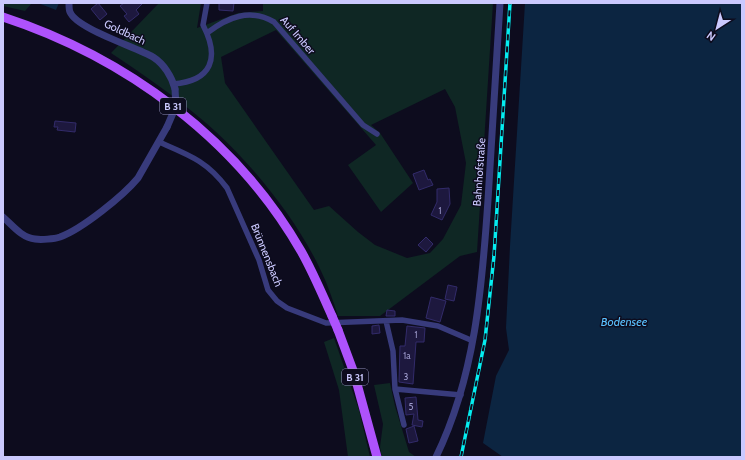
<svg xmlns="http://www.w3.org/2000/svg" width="745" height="460" font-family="Cabin,sans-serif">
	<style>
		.green { fill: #0f2724; fill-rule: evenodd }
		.water { fill: #0c2541 }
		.building { fill: #1d183e; stroke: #322b6a }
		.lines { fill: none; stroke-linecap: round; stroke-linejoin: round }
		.minor { stroke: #383b7c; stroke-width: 5.5 }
		.tertiary { stroke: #383b7c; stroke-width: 7 }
		.primary { stroke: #ae52fc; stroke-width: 9 }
		.rail-casing { stroke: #04edf0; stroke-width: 3.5 }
		.rail { stroke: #0d0c1e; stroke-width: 2; stroke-dasharray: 6; stroke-linecap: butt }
		.tertiary-bridge { stroke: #383b7c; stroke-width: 7 }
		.primary-bridge { stroke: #ae52fc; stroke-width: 9 }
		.labels { text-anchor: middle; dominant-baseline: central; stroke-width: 3; stroke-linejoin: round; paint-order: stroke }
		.number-label { font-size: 9px; fill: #a09dce }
		.shield { fill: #0d0c1e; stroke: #9290bb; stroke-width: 1 }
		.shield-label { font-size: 10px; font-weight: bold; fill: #cbc9fe }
		.street-label { font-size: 11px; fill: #cbc9fe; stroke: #0d0c1e }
		.water-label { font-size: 12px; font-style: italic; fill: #59bffc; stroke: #0d0c1e }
	</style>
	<rect width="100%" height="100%" fill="#0d0c1e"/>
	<path class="green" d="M3,3H32L25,11L3,6Z
		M159,3H201L197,28L238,13L263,11V3H493L477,252L460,256L380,316H338C333,301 328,285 321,271C297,219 249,160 206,123C176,97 144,75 111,53ZM276,30L376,145L348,165L381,212L413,183L380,133L371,125L445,89L455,107L466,163L461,205L443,239L430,253L407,258L375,245L358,232L329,206L314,210L225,83L221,57Z
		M334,338L359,410L370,457H348L339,390L324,342Z
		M390,383L395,406L409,452L416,457H382L380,447L383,424L374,385Z"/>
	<path class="water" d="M38,3H59L56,10Z
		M525,3H742V457H503L483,443L496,376L509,350L506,328L510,246Z"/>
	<path class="building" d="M98,3L107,14L100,20L91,9Z
		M124,3H143L136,10L139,14L129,22L124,16L127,14L120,6Z
		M219,3H234L233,11L219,10Z
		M55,121L76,123L75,132L57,130L58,127H54Z
		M424,170L428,180L430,179L433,185L419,190L413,174Z
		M449,188L450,204L442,220L431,215L437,202V189Z
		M426,237L433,244L426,252L418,245Z
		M448,285L457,287L454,301L445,299Z
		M431,297L446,301L440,322L426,318Z
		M387,310L395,311V316H386Z
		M379,325L380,333L372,334V326Z
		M407,326L425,328L424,342H416L413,384L399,382L400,346H405Z
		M416,397L418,420L423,421L422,427L412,425L414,414L406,415L405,398Z
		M414,426L418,441L409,443L406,429Z"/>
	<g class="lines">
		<path class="minor" d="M207,33C228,17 250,8 274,22L363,125L377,134
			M173,84C212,81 220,58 203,25L207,3
			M159,142C189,155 207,161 227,188L259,260L268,290L277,301L287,308L326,323L402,320L438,326L473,341
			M386,321L393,351L395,389L404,425
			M395,389L461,395"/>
		<path class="tertiary" d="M69,3C69,6 69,10 70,12C77,29 136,47 153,57C164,64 172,77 175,89
			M3,217C12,225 22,238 35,239C41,240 54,239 60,237C82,229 123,196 138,178L167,127
			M436,457C475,377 482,288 488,200C492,134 496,69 500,3"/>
		<path class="primary" d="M3,17C125,57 236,138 301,251C313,272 322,294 332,316
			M338,330L354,373L377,457"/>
		<g class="rail-casing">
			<path id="rail" d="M461,457L485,340L494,256L510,3"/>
		</g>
		<use href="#rail" class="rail"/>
		<path class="tertiary-bridge" d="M167,127L176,106L175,89"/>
		<path class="primary-bridge" d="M332,316L338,330"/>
	</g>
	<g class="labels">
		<g class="number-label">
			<text x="440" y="210">1</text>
			<text x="416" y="334">1</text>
			<text x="407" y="355">1a</text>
			<text x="406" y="376">3</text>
			<text x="411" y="406">5</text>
		</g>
		<g class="shield">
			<rect x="160" y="98" width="26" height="16" rx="3"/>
			<rect x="342" y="369" width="26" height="16" rx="3"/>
		</g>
		<g class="shield-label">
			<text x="173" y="106">B 31</text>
			<text x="355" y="377">B 31</text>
		</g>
		<g class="street-label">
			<text transform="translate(125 32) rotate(25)">Goldbach</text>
			<text transform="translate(298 35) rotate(49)">Auf Imber</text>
			<text transform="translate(479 172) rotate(-86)">Bahnhofstraße</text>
			<text transform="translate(267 255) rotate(68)">Brünnensbach</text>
		</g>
		<g class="water-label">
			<text x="624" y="321">Bodensee</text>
		</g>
	</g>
	<rect width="745" height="460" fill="none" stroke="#cbc9fe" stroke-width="8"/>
	<g transform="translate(717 28) rotate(216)" stroke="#0d0c1e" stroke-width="3" paint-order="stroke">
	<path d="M0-3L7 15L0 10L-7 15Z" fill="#cbc9fe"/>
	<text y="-6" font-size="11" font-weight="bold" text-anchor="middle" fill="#cbc9fe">N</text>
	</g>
</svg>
